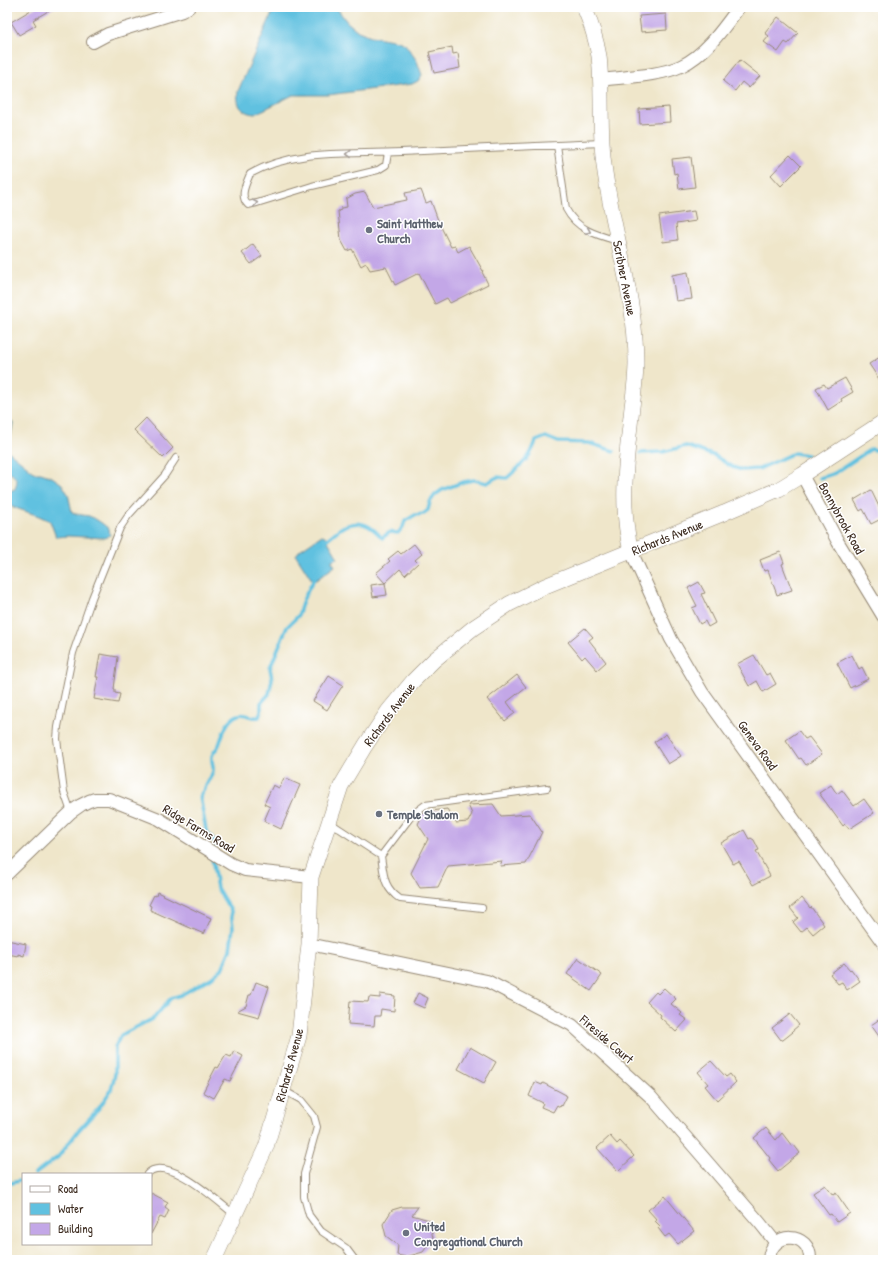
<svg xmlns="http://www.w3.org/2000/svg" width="890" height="1267" font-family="'Patrick Hand',sans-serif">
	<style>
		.water { fill: #61c1e0; stroke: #4e767f }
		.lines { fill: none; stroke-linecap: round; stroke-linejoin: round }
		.stream { stroke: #61c1e0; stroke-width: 3.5 }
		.building { fill: #c3a7e7 }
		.service-casing { stroke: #958874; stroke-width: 8 }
		.minor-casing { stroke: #958874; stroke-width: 14 }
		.tertiary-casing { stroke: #958874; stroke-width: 16 }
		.service { stroke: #fff; stroke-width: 6 }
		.minor { stroke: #fff; stroke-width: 12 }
		.tertiary { stroke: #fff; stroke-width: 15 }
		.oneway { stroke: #a79f9a }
		.worship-dot { fill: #6b7280; stroke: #fff; stroke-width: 1.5 }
		.labels { text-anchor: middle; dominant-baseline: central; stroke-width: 3; stroke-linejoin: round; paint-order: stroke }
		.worship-label { font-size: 13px; font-weight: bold; fill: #5b616d; stroke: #fff; text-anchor: start }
		.street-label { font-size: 13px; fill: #3b2a1e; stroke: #fff }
	</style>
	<rect width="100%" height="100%" fill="#fff"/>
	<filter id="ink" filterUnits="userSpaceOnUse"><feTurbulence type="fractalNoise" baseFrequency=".025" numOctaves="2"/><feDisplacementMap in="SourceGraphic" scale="8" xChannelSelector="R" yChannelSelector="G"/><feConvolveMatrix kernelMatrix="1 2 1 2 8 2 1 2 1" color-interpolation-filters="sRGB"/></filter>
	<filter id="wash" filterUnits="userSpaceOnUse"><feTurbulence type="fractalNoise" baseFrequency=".012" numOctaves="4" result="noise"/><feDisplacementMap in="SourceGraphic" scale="16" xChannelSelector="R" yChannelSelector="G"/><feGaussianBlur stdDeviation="0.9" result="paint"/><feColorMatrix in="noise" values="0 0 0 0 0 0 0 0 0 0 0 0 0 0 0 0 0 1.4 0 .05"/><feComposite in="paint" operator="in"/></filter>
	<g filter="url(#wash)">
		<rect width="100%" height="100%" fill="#efe6ca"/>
		<path class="water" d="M275,7H336L347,22L358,31L371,36L398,41L405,44L417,61L422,75L418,81L412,84L328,95H293L255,114C241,113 236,105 238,91Z
			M7,418L13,423L11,435L7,443Z
			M7,450L35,473H41L52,477L62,484L68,494L72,512C78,515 83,515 89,516C97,519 103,524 109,529L110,535L105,538L68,536L56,537L50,521L39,516L7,505V492L15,489L17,483C17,478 12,473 7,472Z
			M322,535L325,536L338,558L332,560V562L335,566L316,580H312L296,555L300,550Z"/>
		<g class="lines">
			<path class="stream" d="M640,453L663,452L686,446L715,456L732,467L742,470L759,469L794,453L807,455
				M820,478L835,473L871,449L883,452
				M326,542L327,539C333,535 339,528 345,526C361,519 372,526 382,538L390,532L398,533L403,527L405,521L415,515L423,514L428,510L430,502L435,495L442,490L463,482L474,480L487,483L497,477L507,478C521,465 530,459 536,441L546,437L558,442L589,443L614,451
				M216,846L212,838L206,830L200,796C205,788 210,780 213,771C214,766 211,761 212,756C213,752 217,749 219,745C223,734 226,720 238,715C245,712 251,719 259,717L261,711V703L269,694L272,679L270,668L287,627L298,616L303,600L315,577
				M35,1174L58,1157L78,1131L99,1108L111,1090L115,1074V1047L121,1035L154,1018L171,998L181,995L211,978L222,969L230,950L233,927L231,911L217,888L212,858
				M7,1183H11L23,1180"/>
		</g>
		<g id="blocks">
			<path class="building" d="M36,7H55L33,20L36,25L19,35L11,22Z
				M666,14L667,30L641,32L639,16Z
				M778,17L798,33L788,44L785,42L778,52L764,42L769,36L765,33Z
				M452,47L453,54L458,53L460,68L434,73L429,52Z
				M740,60L760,76L749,88L742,82L735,91L723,81Z
				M669,107L670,122L640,124L639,109Z
				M790,155L801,166L781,186L771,175Z
				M691,157L695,187L679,189L677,173L674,174L672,159Z
				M421,190L426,203L431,201L439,223L451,247L455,246L458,252L469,246L483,271L482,272L488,284L450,303L447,298L435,304L419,273L395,285L386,267L370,270L366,263L361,266L352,249L347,251L341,240L338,211L341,210V208L347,207L346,199L355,194L365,192L373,207L407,200L405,193Z
				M694,211L696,221L676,224L678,240L663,242L659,216Z
				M253,244L262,256L251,264L242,253Z
				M688,272L692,299L676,301L672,275Z
				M883,355V385L869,364Z
				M845,378L853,392L841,399L842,401L828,410L816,388L824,384L827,388Z
				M146,418L173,448L163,458L134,430Z
				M871,490L883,515V518L871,524L863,509L860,511L854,500Z
				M414,544L422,554L415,560L418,563L405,575L400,569L385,583L376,573L390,561L388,559L398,551L401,554Z
				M780,552L784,563L782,564L792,590L777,595L768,570L764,571L760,560Z
				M699,582L705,593L701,594L715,623L708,627L705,621L700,624L692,608L697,606L688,588Z
				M385,583L387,595L373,597L371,585Z
				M585,628L593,637L589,640L606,662L597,670L585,656L582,659L568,642Z
				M100,654L118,657L114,689H115V693L120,694L118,703L94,699L98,677H96Z
				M754,655L766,675L770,673L776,684L763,692L757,681L749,686L737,664Z
				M852,655L859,669L862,667L868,679L850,688L837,663Z
				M517,675L526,687L507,702L515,713L505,721L487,699Z
				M329,676L343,685L327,710L313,701Z
				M799,731L805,739L809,737L822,754L806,765L801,758L799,759L786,740Z
				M666,734L681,756L668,764L654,742Z
				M284,778L300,785L281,829L264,821L270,807L264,804L273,785L279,788Z
				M831,785L837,794L842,790L854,806L864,799L874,813L849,829L845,824L843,826L819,793Z
				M493,804L501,816L530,814L542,832L526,864L500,866L502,861L448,866L438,887L420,888L411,873L428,839L418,824L424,812L447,809L456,823L468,822L472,814L468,805Z
				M744,830L749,839L751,838L754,840L759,850L756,851L770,876L753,885L739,861L733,864L721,843Z
				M157,892L211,918L204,934L150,910L151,906L149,905L154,895L156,896Z
				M802,898L810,908L811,907L824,925L813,934L807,927L801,932L793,922L798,918L790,908Z
				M7,940L26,944L24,956L18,954V956L7,954Z
				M578,958L602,975L591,991L567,974Z
				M844,963L850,970L851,969L860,981L847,990L842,982L838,984L830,974Z
				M256,982L269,987L259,1017L237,1011L246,1006L249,995H251Z
				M664,988L676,999L671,1004L682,1013L680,1015L687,1020L676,1032L660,1017L661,1015L647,1002L656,992L658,994Z
				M418,993L428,998L424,1008L413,1003Z
				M380,994L395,996L394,1011L381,1009L380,1016H375L374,1026L348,1024L350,1001L368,1002L369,997L380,998Z
				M790,1014L799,1025L792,1031L793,1032L783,1040H781L772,1028Z
				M883,1017V1042L871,1025Z
				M470,1047L496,1062L484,1083L458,1069Z
				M234,1051L243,1056L230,1081L225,1079L214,1098L203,1092L216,1067L218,1068L226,1055L231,1057Z
				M711,1061L726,1077L730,1074L736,1082L717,1100L705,1086L708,1084L698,1072Z
				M535,1082L542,1085L543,1083L566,1095V1096H567L562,1106L561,1105L560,1107L557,1105L553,1112L541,1107L543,1103L529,1096Z
				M766,1128L776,1140L782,1133L792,1146L794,1145L800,1153L778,1171L769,1160L770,1158L754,1138Z
				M610,1136L617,1144L620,1141L634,1156L618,1171L597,1148Z
				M825,1185L833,1195L836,1193L850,1213L837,1222L831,1214L829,1215L813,1193Z
				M151,1193L168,1202L165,1207L169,1210L165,1219L160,1217L151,1234Z
				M665,1196L694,1231L678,1244L669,1234L665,1237L658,1228L660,1226L655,1221L657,1220L648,1210Z
				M402,1207H418L412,1215L429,1220L433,1238L423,1252L406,1257L397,1255L398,1245L386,1236L383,1224L392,1210Z"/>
		</g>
	</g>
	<g filter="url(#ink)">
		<use href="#blocks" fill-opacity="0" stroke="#958874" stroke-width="1"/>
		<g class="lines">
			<g class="service-casing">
				<path id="service" d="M557,145L566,209C577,230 597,235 618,241
					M388,153L386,165L378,170L312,186L257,203L248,205C239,196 246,184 250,174C296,148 350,155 401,152C468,149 535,146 601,143
					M71,812L64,792L57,739L58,727L73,653L92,598L120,528L128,516L165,475L176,458
					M329,822L381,856L413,814L425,805L547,788
					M381,856C384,875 383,887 400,899L482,908
					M283,1090L301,1100L314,1116L317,1127L304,1174V1197L309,1215L321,1231L346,1248L355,1260
					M147,1174C167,1153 218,1202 235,1215"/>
			</g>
			<g class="minor-casing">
				<path id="minor" d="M93,42L108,34L182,11L189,7
					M600,80C624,77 660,76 681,66C706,54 723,29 739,7
					M802,475L838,542L883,616
					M631,551L671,639L702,692L883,943
					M7,874L71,812L81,805L89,801L95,799H109L159,819L231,864L245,870L311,877
					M309,944L487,981L572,1025L651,1097L760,1223L776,1243
					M769,1260C770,1230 811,1231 810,1260"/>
			</g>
			<g class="tertiary-casing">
				<path id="tertiary" d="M584,7C591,23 596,39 599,56C603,92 599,129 604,165C612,231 636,295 636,362C636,377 634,392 632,407C627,455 619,504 631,551
					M214,1260L266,1147L299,1036L309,944L311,877L341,786L365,746L389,710L413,681L434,660L473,628L509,604L545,586L724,513L779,489L802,475L883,422"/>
			</g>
			<use href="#service" class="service"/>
			<use href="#minor" class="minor"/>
			<use href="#tertiary" class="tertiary"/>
		</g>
		<defs><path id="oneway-chevron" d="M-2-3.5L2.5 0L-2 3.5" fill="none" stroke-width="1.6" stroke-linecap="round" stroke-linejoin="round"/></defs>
		<g class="oneway">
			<use href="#oneway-chevron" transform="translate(349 154) rotate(179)"/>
			<use href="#oneway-chevron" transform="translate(255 203) rotate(-12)"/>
			<use href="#oneway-chevron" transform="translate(588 231) rotate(23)"/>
		</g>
	</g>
	<g class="worship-dot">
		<circle cx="369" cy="230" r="4"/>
		<circle cx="379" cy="814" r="4"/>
		<circle cx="406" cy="1233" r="4"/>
	</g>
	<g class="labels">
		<g class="worship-label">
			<text x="377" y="223">Saint Matthew<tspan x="377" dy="15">Church</tspan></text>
			<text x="387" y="814">Temple Shalom</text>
			<text x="414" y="1226">United<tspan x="414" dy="15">Congregational Church</tspan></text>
		</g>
		<g class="street-label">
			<text transform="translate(625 278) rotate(79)">Scribner Avenue</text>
			<text transform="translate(842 518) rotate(61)">Bonnybrook Road</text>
			<text transform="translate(667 537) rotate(-22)">Richards Avenue</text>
			<text transform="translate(389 714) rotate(-53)">Richards Avenue</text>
			<text transform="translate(758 745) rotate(54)">Geneva Road</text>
			<text transform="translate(199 828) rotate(31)">Ridge Farms Road</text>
			<text transform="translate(607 1039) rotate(41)">Fireside Court</text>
			<text transform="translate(289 1065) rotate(-75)">Richards Avenue</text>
		</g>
	</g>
	<rect width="890" height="1267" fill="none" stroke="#fff" stroke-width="24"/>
	<rect x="22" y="1173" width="130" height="72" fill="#ffffff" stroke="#b1aaa5"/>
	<rect x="30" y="1186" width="20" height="6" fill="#ffffff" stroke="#b1aaa5"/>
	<text x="58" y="1193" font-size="12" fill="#3b2a1e">Road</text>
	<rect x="30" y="1203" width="20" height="12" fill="#61c1e0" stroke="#b1aaa5"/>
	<text x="58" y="1213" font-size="12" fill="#3b2a1e">Water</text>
	<rect x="30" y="1223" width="20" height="12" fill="#c3a7e7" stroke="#b1aaa5"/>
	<text x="58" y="1233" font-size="12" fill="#3b2a1e">Building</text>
</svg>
